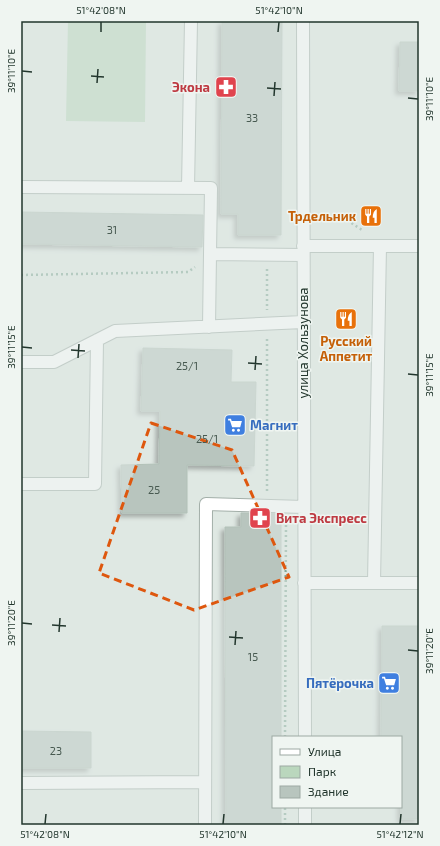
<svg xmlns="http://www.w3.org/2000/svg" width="440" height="846" font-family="'Exo 2',sans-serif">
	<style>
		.green { fill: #bad7bd }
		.building { fill: #b8c5be; stroke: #b2c1b8; filter: url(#shadow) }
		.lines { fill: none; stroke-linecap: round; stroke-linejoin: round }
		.minor-casing { stroke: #a3afa9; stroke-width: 14 }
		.path { stroke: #83a897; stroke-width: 2.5; stroke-dasharray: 2 3; stroke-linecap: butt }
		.minor { stroke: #fff; stroke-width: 12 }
		.marked { fill: none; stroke: #de570e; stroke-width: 3; stroke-dasharray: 8 5; stroke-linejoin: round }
		.ticks { fill: none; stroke: #22362d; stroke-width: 1.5 }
		.labels { text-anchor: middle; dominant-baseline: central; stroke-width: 3; stroke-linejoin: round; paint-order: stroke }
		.number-label { font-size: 11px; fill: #485a51 }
		.health-label { font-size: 13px; font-weight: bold; fill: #be3a42; stroke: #eff5f1; text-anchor: end }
		.food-label { font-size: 13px; font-weight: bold; fill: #c56008; stroke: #eff5f1; text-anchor: end }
		.street-label { font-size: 13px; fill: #22362d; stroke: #eff5f1 }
		.shop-label { font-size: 13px; font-weight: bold; fill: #366cbe; stroke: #eff5f1; text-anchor: start }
		.neatline { fill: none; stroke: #22362d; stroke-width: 1.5 }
		.ticks-label { font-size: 10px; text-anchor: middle; fill: #22362d }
	</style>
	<defs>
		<filter id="shadow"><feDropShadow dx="-3.5" dy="3.5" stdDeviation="2" flood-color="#0004"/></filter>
	</defs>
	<rect width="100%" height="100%" fill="#dfe8e3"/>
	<path class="green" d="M68,21H146L145,122L66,121Z"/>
	<path class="building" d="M222,21H282L281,235H238V214H221Z
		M400,42H419V91H399Z
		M21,212L203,215L202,247L21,244Z
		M143,348L232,350L231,382H256L254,466L187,465V513H122L121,465L159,464L160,411H141Z
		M241,513L281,514V737H273V807H281V825H226L225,527H241Z
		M382,626H419V819H401V737H381Z
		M21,731L91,732V768H21Z"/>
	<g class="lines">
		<g class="minor-casing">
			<path id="minor" d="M303,21L305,737
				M21,187L211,188L210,254
				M188,188L191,21
				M303,246H419
				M209,327L210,254L303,255
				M21,362H54L115,331L303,322
				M21,484H95L97,340
				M304,583H419
				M374,583L380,246
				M21,783L205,782
				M305,807V825
				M205,825L206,504L304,507"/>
		</g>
		<path class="path" d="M318,219L344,218L362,230
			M267,269V310
			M21,275L188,272L195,267
			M267,339V492
			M285,737L286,521
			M285,825V807"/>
		<use href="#minor" class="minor"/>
	</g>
	<path d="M0 0H440V846H0ZM151,423L232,450L289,577L194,610L99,573Z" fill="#dfe8e3" fill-opacity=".55" fill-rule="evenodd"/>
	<path class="marked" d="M151,423L232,450L289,577L194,610L99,573Z"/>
	<path class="ticks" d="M101,32V22M278,32L279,22M22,71L32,72M91,76L104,77M97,83L98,69M267,88L281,89M274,96L275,82M408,98L418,99M22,347L32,348M71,350L85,351M78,358L79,344M248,363L262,364M255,370L256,356M408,374L418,375M22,623L32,624M52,625L66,626M59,632L60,618M229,637L243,638M235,645L236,631M408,650L418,651M45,824L46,814M223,824L224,814M400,824L401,814"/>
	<defs>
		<g id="pharmacy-square" transform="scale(1.15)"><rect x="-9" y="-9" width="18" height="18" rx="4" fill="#e0444e" stroke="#eff5f1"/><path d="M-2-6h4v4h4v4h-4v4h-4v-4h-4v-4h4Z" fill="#fff"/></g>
		<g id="restaurant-square" transform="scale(1.15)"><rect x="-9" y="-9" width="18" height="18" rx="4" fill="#e8710a" stroke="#eff5f1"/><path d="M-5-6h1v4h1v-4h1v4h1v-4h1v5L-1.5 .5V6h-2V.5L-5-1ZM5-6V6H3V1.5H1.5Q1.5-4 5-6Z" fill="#fff"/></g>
		<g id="supermarket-square" transform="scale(1.15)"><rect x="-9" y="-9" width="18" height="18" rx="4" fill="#3f7fe0" stroke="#eff5f1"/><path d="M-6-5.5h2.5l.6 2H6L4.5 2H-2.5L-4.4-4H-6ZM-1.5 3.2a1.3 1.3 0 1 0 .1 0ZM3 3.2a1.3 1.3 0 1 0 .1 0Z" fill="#fff"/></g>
	</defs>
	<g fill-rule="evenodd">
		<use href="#pharmacy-square" x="226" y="87"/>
		<use href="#restaurant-square" x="371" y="216"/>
		<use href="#restaurant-square" x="346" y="319"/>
		<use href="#supermarket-square" x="235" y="425"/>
		<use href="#pharmacy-square" x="260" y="518"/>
		<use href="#supermarket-square" x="389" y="683"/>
	</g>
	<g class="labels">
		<g class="number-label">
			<text x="252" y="117">33</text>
			<text x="112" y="229">31</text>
			<text x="187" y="365">25/1</text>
			<text x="207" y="438">25/1</text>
			<text x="154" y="489">25</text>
			<text x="253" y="656">15</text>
			<text x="56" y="750">23</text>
		</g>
		<g class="health-label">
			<text x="210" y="87">Экона</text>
			<text x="276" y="518" text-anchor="start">Вита Экспресс</text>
		</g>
		<g class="food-label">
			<text x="356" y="216">Трдельник</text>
			<text x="346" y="341" text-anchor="middle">Русский<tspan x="346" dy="15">Аппетит</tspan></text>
		</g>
		<g class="street-label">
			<text transform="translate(303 343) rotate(-90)">улица Хользунова</text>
		</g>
		<g class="shop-label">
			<text x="250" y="425">Магнит</text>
			<text x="374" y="683" text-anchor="end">Пятёрочка</text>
		</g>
	</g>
	<rect width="440" height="846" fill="none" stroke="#eff5f1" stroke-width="44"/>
	<rect x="272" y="736" width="130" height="72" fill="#eff5f1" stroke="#9da9a3"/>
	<rect x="280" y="749" width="20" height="6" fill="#ffffff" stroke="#9da9a3"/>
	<text x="308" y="756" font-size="12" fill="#22362d">Улица</text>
	<rect x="280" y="766" width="20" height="12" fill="#bad7bd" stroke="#9da9a3"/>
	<text x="308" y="776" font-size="12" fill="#22362d">Парк</text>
	<rect x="280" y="786" width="20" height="12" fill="#b8c5be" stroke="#9da9a3"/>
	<text x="308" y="796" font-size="12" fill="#22362d">Здание</text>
	<rect x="22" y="22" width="396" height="802" class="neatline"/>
	<g class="ticks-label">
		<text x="101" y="14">51°42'08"N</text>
		<text x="279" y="14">51°42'10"N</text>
		<text transform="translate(11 71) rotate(-90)" y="4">39°11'10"E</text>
		<text transform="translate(429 99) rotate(-90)" y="4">39°11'10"E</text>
		<text transform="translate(11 347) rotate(-90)" y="4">39°11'15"E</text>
		<text transform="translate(429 375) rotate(-90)" y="4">39°11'15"E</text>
		<text transform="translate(11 623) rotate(-90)" y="4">39°11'20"E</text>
		<text transform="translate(429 651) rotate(-90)" y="4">39°11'20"E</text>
		<text x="45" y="838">51°42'08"N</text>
		<text x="223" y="838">51°42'10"N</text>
		<text x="400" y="838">51°42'12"N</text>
	</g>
</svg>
